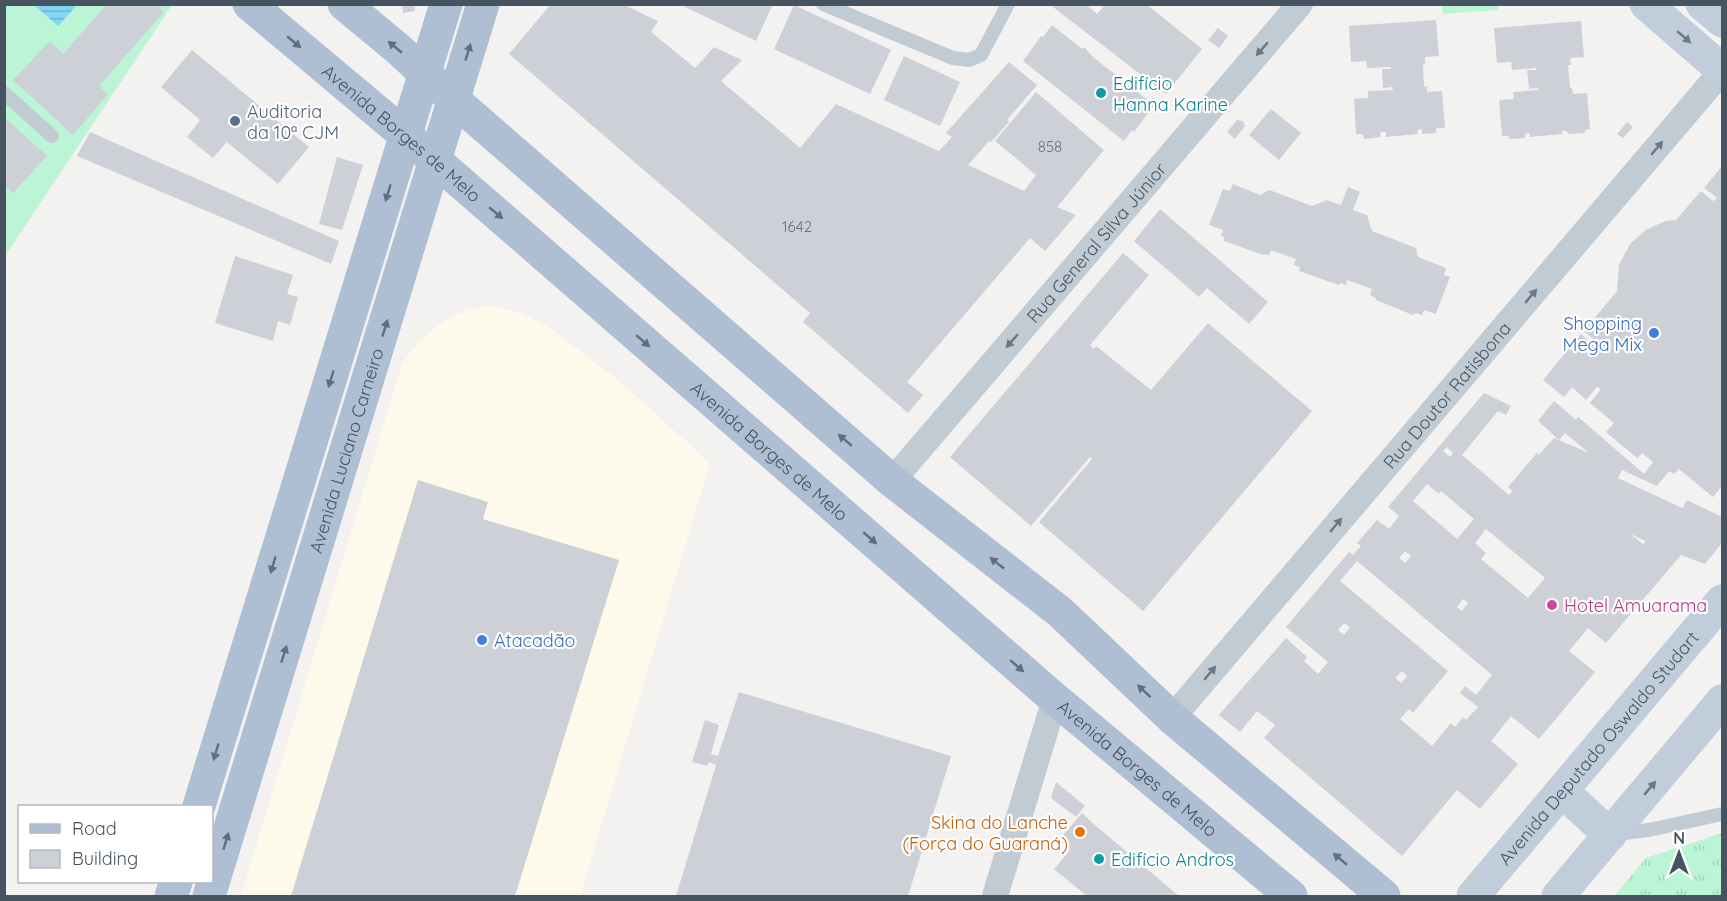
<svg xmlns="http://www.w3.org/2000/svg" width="1727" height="901" font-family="Quicksand,sans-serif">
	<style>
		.commercial { fill: #fefaeb }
		.grass { fill: url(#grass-tufts) }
		.pitch { fill: #bcf5d5 }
		.water { fill: url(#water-rules) }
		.building { fill: #cdd0d6; fill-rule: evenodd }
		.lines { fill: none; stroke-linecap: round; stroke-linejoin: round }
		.lane { stroke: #c1cbd4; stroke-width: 14 }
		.street { stroke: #c1cbd4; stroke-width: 26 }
		.secondary { stroke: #c2cddc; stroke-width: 33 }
		.primary { stroke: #aebfd3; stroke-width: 33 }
		.oneway { fill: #6b7886 }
		.oneway2 { fill: #606e7e }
		.oneway3 { fill: #6b7784 }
		.culture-dot { fill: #0f9aa8; stroke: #fff; stroke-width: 2 }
		.service-dot { fill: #5c6f8a; stroke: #fff; stroke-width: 2 }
		.shop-dot { fill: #3f7fe0; stroke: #fff; stroke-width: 2 }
		.hotel-dot { fill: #d1479c; stroke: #fff; stroke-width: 2 }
		.food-dot { fill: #e8710a; stroke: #fff; stroke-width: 2 }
		.labels { text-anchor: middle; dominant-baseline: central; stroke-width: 4.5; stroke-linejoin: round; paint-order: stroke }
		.number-label { font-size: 15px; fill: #68727e }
		.culture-label { font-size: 18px; fill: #0d838f; stroke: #fff; text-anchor: start }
		.service-label { font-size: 18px; fill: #4e5e75; stroke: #fff; text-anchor: start }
		.street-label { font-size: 18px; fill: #465361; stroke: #fff }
		.shop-label { font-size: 18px; fill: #366cbe; stroke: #fff; text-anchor: end }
		.hotel-label { font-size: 18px; fill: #b23c85; stroke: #fff; text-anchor: start }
		.food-label { font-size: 18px; fill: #c56008; stroke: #fff; text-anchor: end }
	</style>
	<defs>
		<pattern id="grass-tufts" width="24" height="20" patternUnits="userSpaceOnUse" patternTransform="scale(1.5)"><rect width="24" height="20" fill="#bcf5d5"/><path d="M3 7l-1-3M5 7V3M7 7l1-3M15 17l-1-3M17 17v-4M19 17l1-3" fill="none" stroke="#a3d4b9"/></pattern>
		<pattern id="water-rules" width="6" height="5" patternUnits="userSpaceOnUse" patternTransform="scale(1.5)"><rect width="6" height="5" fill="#84d8f7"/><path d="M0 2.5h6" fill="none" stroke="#6eb2cb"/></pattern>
	</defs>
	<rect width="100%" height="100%" fill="#f4f1f1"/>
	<path class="commercial" d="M487,305L515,311L546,325L619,381L710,463L580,896H241L402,364L420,340L445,320L461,313Z"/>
	<path class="grass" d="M1722,833V896H1614L1646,858Z"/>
	<path class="pitch" d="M5,5H172L5,256Z
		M1442,5H1497L1498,10L1443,14Z"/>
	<path class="water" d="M34,5H77L58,26Z"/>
	<path class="building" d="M107,4H163L160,8L164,12L99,86L108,94L73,135L13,80L50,41L63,54Z
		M402,4H414L415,11L403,13Z
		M551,4H622L658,21L651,32L695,68L714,47L742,60L721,81L800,148L836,104L939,151L952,137L946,133L1009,62L1037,85L1007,120L1009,122L991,142L989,141L968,165L1024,191L1036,175L995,141L1036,92L1104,150L1057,207L1076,215L1045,251L1030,238L907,382L923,395L908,413L803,322L810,313L509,54Z
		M679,4H773L756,41Z
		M1055,4H1085L1097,14L1106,4H1146L1202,49L1166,94L1053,7Z
		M794,5L891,50L870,94L774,49Z
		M1436,20L1439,56L1425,57V64H1423L1424,87L1427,86V92L1442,91L1445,128H1436V133L1422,134V129L1417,130L1418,134L1386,137V132H1380L1381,137L1364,139L1363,134H1356L1354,99L1368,98V91L1393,90L1392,87L1383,88L1382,69H1391V67L1367,68L1366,61L1351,62L1349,26Z
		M1581,21L1584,57L1570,58L1571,65H1568L1570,88H1572L1573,94L1587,93L1590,129L1585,130V133L1568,134L1567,131H1562V134L1530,137V133L1525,134V138L1509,139V136H1502L1499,100L1514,99L1513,92L1538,90V88L1529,89L1527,70H1536V68L1512,70L1511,62L1497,63L1494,28Z
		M1052,25L1082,49L1084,47L1093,57L1154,105L1134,132L1132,130L1124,141L1023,61L1041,36L1043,37Z
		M1218,28L1228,36L1219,48L1208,40Z
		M192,50L309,147L278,184L227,142L213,158L187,137L200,120L161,87Z
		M904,56L960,82L940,126L884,100Z
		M1271,109L1301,133L1279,160L1249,135Z
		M4,117L47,156L13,193L4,185Z
		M1237,120L1243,121L1245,126L1235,139L1227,132Z
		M1627,122L1633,127L1623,138L1617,134Z
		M90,132L339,241L331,264L77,156Z
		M337,157L363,165L342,230L319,224Z
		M1722,166V486L1713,497L1679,469L1674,474L1669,471L1657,486L1622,470L1618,478L1680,507L1683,508L1687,500L1722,517V543L1705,564L1681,555L1606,643L1588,628L1569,651L1595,672L1539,739L1511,716L1491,741L1518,764L1480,809L1457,790L1402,856L1264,738L1275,725L1257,711L1240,732L1219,715L1286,638L1307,657L1304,661L1318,674L1328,662L1286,627L1349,552L1353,555L1361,546L1357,543L1377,520L1389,529L1399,516L1388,507L1484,393L1511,406L1506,415L1498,411L1462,455L1509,495L1513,491L1508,487L1537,453L1539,455L1554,438L1589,453L1565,433L1559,440L1538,421L1554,401L1576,420L1578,417L1583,421L1644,474L1653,462L1642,453L1637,458L1606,432L1614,423L1590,403L1601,389L1597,387L1586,400L1572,387L1564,397L1543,380L1581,334L1593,345L1596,341L1584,331L1617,291L1619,265L1630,244L1646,230L1665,221L1676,220L1701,191L1713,201L1717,198L1704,188ZM1447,447L1453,453L1450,457L1443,451ZM1427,484L1439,494L1441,491L1474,519L1457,539L1413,501ZM1486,529L1545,578L1528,598L1481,559L1486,553L1475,543ZM1630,534L1646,541L1643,544ZM1405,551L1411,556L1405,563L1399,558ZM1357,561L1492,675L1476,695L1465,686L1460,693L1478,707L1466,720L1463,717L1455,727L1451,723L1432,746L1400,719L1409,709L1413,713L1448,671L1340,581ZM1463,599L1468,603L1462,611L1457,607ZM1344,623L1350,627L1344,635L1338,630ZM1402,671L1407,676L1401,683L1395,678Z
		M1233,184L1260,195L1269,190L1312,206L1327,200L1341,205L1348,187L1360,192L1353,210L1367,215L1372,231L1416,248L1418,257L1446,268L1444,275L1450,277L1436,314L1424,310L1422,315L1416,313L1413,315L1376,300V298L1370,295L1372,289L1347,280L1346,285L1340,283L1339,285L1299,271L1300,267L1294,265L1296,259L1271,250L1269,255L1264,254L1263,255L1224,241V237L1221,236L1223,230L1209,225L1223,189L1230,191Z
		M1160,209L1268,302L1249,324L1207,288L1199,297L1134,241Z
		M1123,253L1149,275L1090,345L1094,349L1096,346L1151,390L1208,323L1312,411L1143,611L1039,522L1092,459L1090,457L1031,526L950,457Z
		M235,256L293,275L287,294L298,297L290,325L278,321L273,341L215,323Z
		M418,480L488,502L483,519L619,560L515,896H291Z
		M739,692L951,756L908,896H676L716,765L709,762L707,766L692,762L705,720L719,725L711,754L718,756Z
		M1056,782L1085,806L1076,817L1051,798Z
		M1082,813L1096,826L1179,896H1087L1054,869L1070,850L1059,840Z"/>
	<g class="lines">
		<path class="lane" d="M823,4L953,58L969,60L981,55L1008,4
			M4,93L52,136
			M1615,834L1649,830L1722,814"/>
		<g class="street">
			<path id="s1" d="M892,481L1300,4"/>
			<path id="s2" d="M1172,718L1722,71"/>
			<path d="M995,896L1055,699"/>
		</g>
		<g class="secondary">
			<path d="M1646,4L1722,70"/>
			<path d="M1702,4L1722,21"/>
			<path d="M1562,791L1610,835"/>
			<path id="s3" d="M1473,896L1722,601"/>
			<path d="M1558,896L1722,701"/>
		</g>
		<g class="primary">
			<path id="s4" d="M249,4L436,161L1055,699L1291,896"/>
			<path d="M344,4L397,48L454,100L892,481L1060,612L1172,718L1384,896"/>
			<path d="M199,806L446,4"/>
			<path d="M171,896L176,882"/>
			<path id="s5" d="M209,896L483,4"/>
		</g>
	</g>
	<defs><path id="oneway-solid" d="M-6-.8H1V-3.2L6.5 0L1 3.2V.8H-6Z" transform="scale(1.5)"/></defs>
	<g class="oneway">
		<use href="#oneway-solid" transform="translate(1684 37) rotate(41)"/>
		<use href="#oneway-solid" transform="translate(1650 788) rotate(-50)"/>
	</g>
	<g class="oneway2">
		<use href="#oneway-solid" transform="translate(294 42) rotate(40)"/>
		<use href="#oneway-solid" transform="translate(395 47) rotate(-140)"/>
		<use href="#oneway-solid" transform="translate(468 52) rotate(-73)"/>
		<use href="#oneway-solid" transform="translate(388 193) rotate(107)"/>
		<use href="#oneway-solid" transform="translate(496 213) rotate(40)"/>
		<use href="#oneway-solid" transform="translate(385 328) rotate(-73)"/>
		<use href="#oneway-solid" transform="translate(643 341) rotate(41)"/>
		<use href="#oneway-solid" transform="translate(331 379) rotate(107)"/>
		<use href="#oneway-solid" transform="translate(845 440) rotate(-139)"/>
		<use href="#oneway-solid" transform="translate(870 538) rotate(41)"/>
		<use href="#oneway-solid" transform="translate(997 563) rotate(-142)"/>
		<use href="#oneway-solid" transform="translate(273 565) rotate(107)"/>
		<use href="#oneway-solid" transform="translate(284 654) rotate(-72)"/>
		<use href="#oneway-solid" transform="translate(1017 666) rotate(41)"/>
		<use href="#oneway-solid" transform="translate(1144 691) rotate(-137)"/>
		<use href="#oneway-solid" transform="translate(216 752) rotate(107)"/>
		<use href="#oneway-solid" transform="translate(226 841) rotate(-73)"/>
		<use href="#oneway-solid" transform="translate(1340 859) rotate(-140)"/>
	</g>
	<g class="oneway3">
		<use href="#oneway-solid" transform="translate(1262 49) rotate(131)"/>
		<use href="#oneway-solid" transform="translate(1657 148) rotate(-50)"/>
		<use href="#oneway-solid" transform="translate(1531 296) rotate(-50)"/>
		<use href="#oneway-solid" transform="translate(1012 341) rotate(131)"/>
		<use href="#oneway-solid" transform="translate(1336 525) rotate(-50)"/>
		<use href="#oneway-solid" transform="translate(1210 673) rotate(-50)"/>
	</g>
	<g class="culture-dot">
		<circle cx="1101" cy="93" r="6"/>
		<circle cx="1099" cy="859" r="6"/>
	</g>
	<circle class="service-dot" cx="235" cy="121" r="6"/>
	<g class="shop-dot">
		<circle cx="1654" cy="333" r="6"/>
		<circle cx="482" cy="640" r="6"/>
	</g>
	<circle class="hotel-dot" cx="1552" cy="605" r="6"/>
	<circle class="food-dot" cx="1080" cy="832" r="6"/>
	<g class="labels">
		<g class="number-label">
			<text x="1050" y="146">858</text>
			<text x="797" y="226">1642</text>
		</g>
		<g class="culture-label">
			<text x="1113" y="83">Edifício<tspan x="1113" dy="21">Hanna Karine</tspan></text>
			<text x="1111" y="859">Edifício Andros</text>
		</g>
		<g class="service-label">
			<text x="247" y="111">Auditoria<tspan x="247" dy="21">da 10ª CJM</tspan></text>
		</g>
		<g class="street-label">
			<text stroke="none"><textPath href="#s4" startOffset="200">Avenida Borges de Melo</textPath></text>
			<text stroke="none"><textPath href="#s1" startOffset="314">Rua General Silva Júnior</textPath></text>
			<text stroke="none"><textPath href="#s2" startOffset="424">Rua Doutor Ratisbona</textPath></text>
			<text stroke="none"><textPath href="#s5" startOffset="466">Avenida Luciano Carneiro</textPath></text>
			<text stroke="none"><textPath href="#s4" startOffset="686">Avenida Borges de Melo</textPath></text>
			<text stroke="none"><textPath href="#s3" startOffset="194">Avenida Deputado Oswaldo Studart</textPath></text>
			<text stroke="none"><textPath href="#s4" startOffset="1172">Avenida Borges de Melo</textPath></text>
		</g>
		<g class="shop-label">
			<text x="1642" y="323">Shopping<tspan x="1642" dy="21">Mega Mix</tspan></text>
			<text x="494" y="640" text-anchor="start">Atacadão</text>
		</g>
		<g class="hotel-label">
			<text x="1564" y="605">Hotel Amuarama</text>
		</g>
		<g class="food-label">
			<text x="1068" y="822">Skina do Lanche<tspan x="1068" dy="21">(Força do Guaraná)</tspan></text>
		</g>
	</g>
	<rect width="1727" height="901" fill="none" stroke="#465361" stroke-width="12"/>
	<rect x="18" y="805" width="195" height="78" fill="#ffffff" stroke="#b5bac0" stroke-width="1.5"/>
	<rect x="30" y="824" width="30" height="9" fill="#aebfd3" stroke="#b5bac0" stroke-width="1.5"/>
	<text x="72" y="835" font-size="18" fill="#465361">Road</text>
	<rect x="30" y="850" width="30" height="18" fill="#cdd0d6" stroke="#b5bac0" stroke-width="1.5"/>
	<text x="72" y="865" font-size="18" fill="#465361">Building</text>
	<g transform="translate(1679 853)" stroke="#ffffff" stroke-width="4.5" paint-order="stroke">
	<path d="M0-4.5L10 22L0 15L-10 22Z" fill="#465361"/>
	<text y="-9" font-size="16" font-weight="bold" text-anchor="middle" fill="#465361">N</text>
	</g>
</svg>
